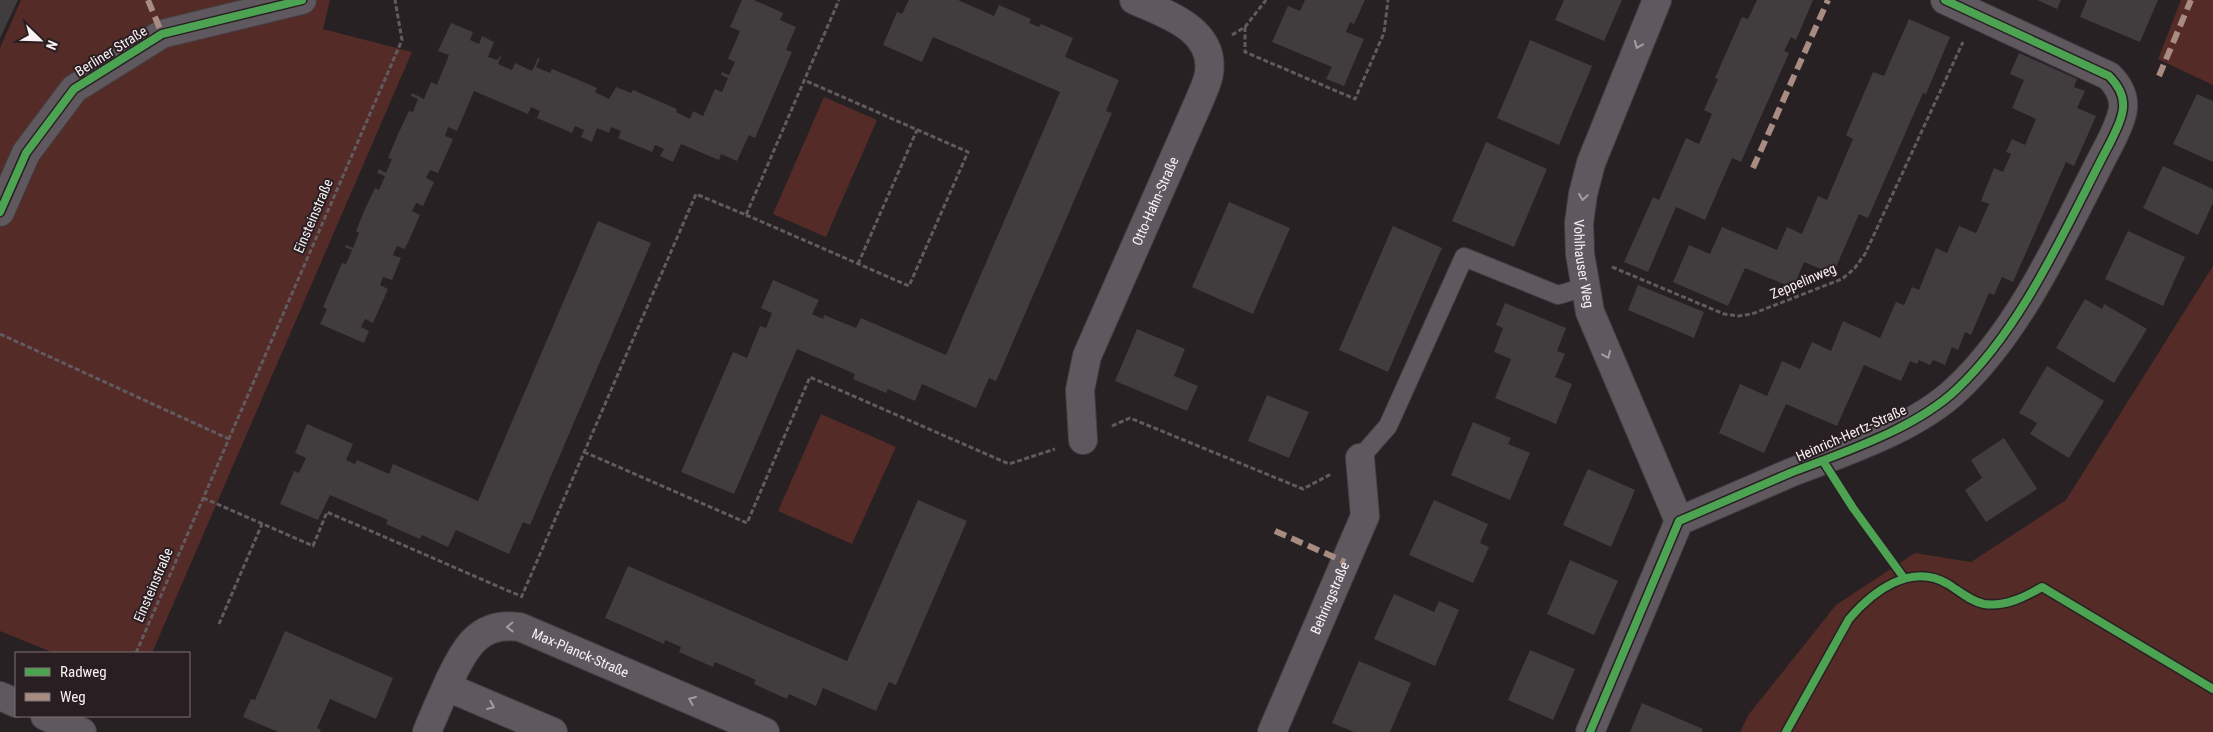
<svg xmlns="http://www.w3.org/2000/svg" width="2213" height="732" font-family="'Roboto Condensed',sans-serif">
	<style>
		.green { fill: #542b27 }
		.building { fill: #413c3e }
		.lines { fill: none; stroke-linecap: round; stroke-linejoin: round }
		.service-casing { stroke: #443f41; stroke-width: 20 }
		.minor-casing { stroke: #443f41; stroke-width: 30 }
		.tertiary-casing { stroke: #443f41; stroke-width: 30 }
		.path { stroke: #615b5f; stroke-width: 3; stroke-dasharray: 5 2.5; stroke-linecap: butt }
		.service { stroke: #5f585e; stroke-width: 18 }
		.minor { stroke: #5f585e; stroke-width: 28 }
		.tertiary { stroke: #5f585e; stroke-width: 28 }
		.quiet { stroke: #a88b81; stroke-width: 6; stroke-dasharray: 12 6; stroke-linecap: butt }
		.cycleway-casing { stroke: #291f23; stroke-width: 11 }
		.cycleway { stroke: #4ca352; stroke-width: 8 }
		.oneway { stroke: #a49da2 }
		.labels { text-anchor: middle; dominant-baseline: central; stroke-width: 4; stroke-linejoin: round; paint-order: stroke }
		.street-label { font-size: 14px; fill: #f9f1f4; stroke: #291f23 }
	</style>
	<rect width="100%" height="100%" fill="#272124"/>
	<path class="green" d="M21,0H330L323,29L412,52L152,653H54L0,631V48Z
		M2181,0H2213V85L2158,59Z
		M824,97L877,120L826,237L773,214Z
		M2213,266V732H1740L1749,714L1836,605L1915,553L1971,562L2066,500Z
		M821,414L896,447L852,544L778,511Z"/>
	<path class="building" d="M0,0H18L0,38Z
		M742,0H754L783,13L780,20L796,27L786,50L792,52L755,138L749,135L737,161L721,154L719,160L681,144L673,162L660,156L664,149L655,145L652,152L618,138L621,131L611,127L609,133L597,128L592,142L581,137L584,130L575,126L572,133L537,118L540,111L531,107L528,114L474,91L457,131L448,127L445,136L453,139L438,173L430,170L426,178L434,182L423,206L416,203L412,211L420,215L405,249L397,246L393,255L401,258L392,280L383,277L380,285L388,289L373,323L365,319L361,327L369,331L364,343L320,324L327,309L323,307L342,263L346,264L352,250L345,247L346,245L353,248L359,233L356,231L365,209L375,188L379,190L385,176L377,173L379,169L386,173L392,159L388,158L398,134L409,111L413,112L418,99L411,96L412,93L424,99L431,82L437,85L449,55L438,51L451,23L473,32L470,40L479,44L482,36L494,42L488,57L497,60L502,54L498,64L512,70L515,63L532,71L538,58L540,59L536,67L550,73L552,69L574,78L597,88L595,92L609,99L616,87L631,93L633,90L677,109L676,112L690,119L693,111L703,116L715,89L722,92L728,78L721,75L722,72L729,75L735,62L728,59L740,31L730,27Z
		M909,0H958L994,16L999,5L1031,19L1029,23L1039,27L1041,24L1073,38L1065,57L1119,80L1106,111L1112,113L996,381L989,378L976,408L922,384L915,401L888,389L886,393L853,379L855,374L797,349L734,494L681,472L733,352L747,358L760,326L766,328L772,313L761,308L773,280L819,300L812,314L823,319L824,315L856,328L861,318L946,355L1060,92L933,37L922,62L883,45L897,12L902,14Z
		M1305,0H1365L1354,24L1350,22L1346,32L1364,39L1344,86L1326,79L1332,67L1272,42L1288,6L1300,11Z
		M1564,0H1622L1604,41L1555,20Z
		M1757,0H1813L1796,40L1791,37L1784,51L1789,53L1741,162L1732,158L1705,220L1676,207L1648,272L1624,262L1653,197L1659,200L1686,138L1699,144L1712,114L1704,110L1718,79L1715,78L1742,17L1748,19Z
		M2037,0H2061L2057,9Z
		M2087,0H2158L2140,42L2080,17Z
		M1909,19L1950,37L1926,94L1923,93L1868,218L1859,214L1833,274L1804,262L1793,288L1745,268L1728,306L1673,282L1689,245L1710,254L1722,227L1777,250L1787,227L1802,234L1818,196L1827,200L1853,139L1846,135L1873,72L1884,76Z
		M1530,40L1592,66L1559,145L1497,118Z
		M2019,53L2077,79L2074,87L2085,91L2077,108L2096,116L2074,166L2066,162L2013,282L2002,277L1994,295L1989,293L1971,335L1965,332L1958,350L1952,347L1945,365L1933,360L1930,365L1919,360L1917,364L1910,361L1901,381L1864,365L1837,426L1786,404L1764,453L1719,433L1740,384L1767,396L1782,361L1800,369L1812,342L1831,351L1843,321L1880,338L1896,302L1904,305L1912,287L1919,290L1936,248L1947,253L1959,226L1976,233L1989,204L1981,201L1994,168L2003,172L2011,154L2006,152L2012,139L2025,145L2036,119L2012,108L2024,80L2010,74Z
		M2197,94L2213,101V162L2173,144Z
		M1486,142L1547,169L1514,247L1452,221Z
		M2163,166L2213,189V203L2198,235L2143,208Z
		M1229,202L1290,228L1253,314L1192,287Z
		M598,221L651,243L530,525L523,522L509,554L456,530L448,547L422,535L420,539L386,524L388,520L330,495L318,520L280,504L294,471L299,473L306,458L295,453L307,424L353,444L346,460L355,464L357,460L389,474L393,464L478,501Z
		M1393,226L1442,248L1388,372L1339,350Z
		M2128,231L2185,257L2163,306L2105,279Z
		M1638,285L1704,312L1694,338L1628,310Z
		M2085,299L2102,309L2104,304L2147,329L2114,383L2056,348Z
		M1505,303L1566,328L1557,351L1565,354L1555,377L1572,384L1556,424L1495,398L1511,359L1494,352L1503,328L1496,325Z
		M1137,329L1185,349L1174,376L1198,386L1187,411L1115,381Z
		M2047,366L2104,401L2069,458L2030,434L2037,423L2019,413Z
		M1267,395L1309,412L1289,458L1248,441Z
		M1473,422L1511,438L1508,444L1530,453L1510,500L1451,475Z
		M2004,438L2037,489L1986,522L1965,490L1982,478L1971,460Z
		M1588,469L1635,490L1611,547L1563,525Z
		M918,500L967,521L896,685L889,682L876,711L823,688L816,706L789,694L787,699L754,684L756,680L715,662L713,667L679,652L681,647L665,640L664,644L605,618L628,566L847,661Z
		M1434,500L1488,524L1480,543L1489,547L1473,583L1409,555Z
		M1570,560L1618,581L1594,635L1547,614Z
		M1394,594L1434,612L1439,601L1459,610L1435,666L1374,639Z
		M285,631L393,678L376,719L330,699L317,728L321,730L320,732H278L243,717L251,699L255,700Z
		M1530,650L1575,669L1553,720L1508,700Z
		M1359,661L1411,683L1390,732H1354L1332,723Z
		M1642,703L1703,729L1702,732H1630Z"/>
	<g class="lines">
		<g class="service-casing">
			<path id="service" d="M1360,458L1388,426L1464,257L1558,295L1585,287"/>
		</g>
		<g class="minor-casing">
			<g id="minor">
				<path id="s1" d="M1657,0L1591,163L1583,194L1579,223L1580,254L1590,312L1679,521"/>
				<path id="s2" d="M1083,440L1080,390L1087,356L1200,99C1203,91 1208,82 1209,73C1215,29 1166,14 1134,0"/>
				<path d="M447,687L553,732"/>
				<path d="M0,696L16,703"/>
				<path d="M45,716L82,732"/>
				<path id="s3" d="M427,732C434,714 442,697 450,679C466,647 479,621 520,627L765,732"/>
				<path id="s4" d="M1272,732L1365,516L1360,458"/>
				<path d="M1590,732L1679,521C1716,505 1753,489 1790,473C1844,452 1915,429 1957,389C2025,325 2067,224 2110,143C2123,116 2132,99 2109,76L1945,0"/>
			</g>
		</g>
		<g class="tertiary-casing">
			<path id="tertiary" d="M0,212L26,153L74,89L162,34L302,0"/>
		</g>
		<path class="path" d="M1245,27V52L1355,99L1384,33L1388,0
			M1232,35L1245,27L1266,0
			M746,215L909,286L968,152L804,80
			M858,264L917,130
			M1612,267L1724,314L1738,316L1752,314L1842,279L1854,269L1865,254L1963,42
			M0,334L229,439
			M1112,426L1130,418L1303,489L1331,474
			M584,452L747,523L810,377L1009,464L1055,449
			M203,498L313,546L327,512L518,595
			M521,598L696,194L746,215L839,0
			M219,624L262,524
			M136,653L402,40L395,0"/>
		<use href="#service" class="service"/>
		<use href="#minor" class="minor"/>
		<use href="#tertiary" class="tertiary"/>
		<path class="quiet" d="M148,0L162,34
			M2159,76L2191,0
			M1753,168L1828,0
			M1275,531L1345,562"/>
		<g class="cycleway-casing">
			<path id="cycleway" d="M0,212L26,153L74,89L162,34L302,0
				M1823,461L1853,508L1904,578
				M1590,732L1679,521C1716,505 1753,489 1790,473C1844,452 1915,429 1957,389C2025,325 2067,224 2110,143C2123,116 2132,99 2109,76L1945,0
				M1786,732L1849,619C1873,591 1911,562 1948,584C1959,591 1970,601 1984,604C2005,607 2025,597 2042,587L2213,689"/>
		</g>
		<use href="#cycleway" class="cycleway"/>
	</g>
	<defs><path id="oneway-chevron" d="M-2-3.5L2.5 0L-2 3.5" fill="none" stroke-width="1.6" stroke-linecap="round" stroke-linejoin="round" transform="scale(1.25)"/></defs>
	<g class="oneway">
		<use href="#oneway-chevron" transform="translate(1638 45) rotate(112)"/>
		<use href="#oneway-chevron" transform="translate(1583 197) rotate(99)"/>
		<use href="#oneway-chevron" transform="translate(1607 355) rotate(67)"/>
		<use href="#oneway-chevron" transform="translate(510 627) rotate(179)"/>
		<use href="#oneway-chevron" transform="translate(692 700) rotate(-157)"/>
		<use href="#oneway-chevron" transform="translate(491 706) rotate(23)"/>
	</g>
	<g class="labels">
		<g class="street-label">
			<text transform="translate(111 51) rotate(-32)">Berliner Straße</text>
			<text stroke="none"><textPath href="#s2" startOffset="254">Otto-Hahn-Straße</textPath></text>
			<text transform="translate(313 216) rotate(-67)">Einsteinstraße</text>
			<text stroke="none"><textPath href="#s1" startOffset="278">Vohlhauser Weg</textPath></text>
			<text transform="translate(1803 281) rotate(-23)">Zeppelinweg</text>
			<text transform="translate(1851 433) rotate(-24)">Heinrich-Hertz-Straße</text>
			<text transform="translate(153 585) rotate(-67)">Einsteinstraße</text>
			<text stroke="none"><textPath href="#s4" startOffset="146">Behringstraße</textPath></text>
			<text stroke="none"><textPath href="#s3" startOffset="219">Max-Planck-Straße</textPath></text>
		</g>
	</g>
	<rect x="15" y="652" width="175" height="65" fill="#291f23" stroke="#7c7377"/>
	<rect x="25" y="668" width="25" height="8" fill="#4ca352" stroke="#7c7377"/>
	<text x="60" y="677" font-size="15" fill="#f9f1f4">Radweg</text>
	<rect x="25" y="693" width="25" height="8" fill="#a88b81" stroke="#7c7377"/>
	<text x="60" y="702" font-size="15" fill="#f9f1f4">Weg</text>
	<g transform="translate(40 40) rotate(113)" stroke="#291f23" stroke-width="4" paint-order="stroke">
	<path d="M0-4L9 19L0 12L-9 19Z" fill="#f9f1f4"/>
	<text y="-8" font-size="14" font-weight="bold" text-anchor="middle" fill="#f9f1f4">N</text>
	</g>
</svg>
